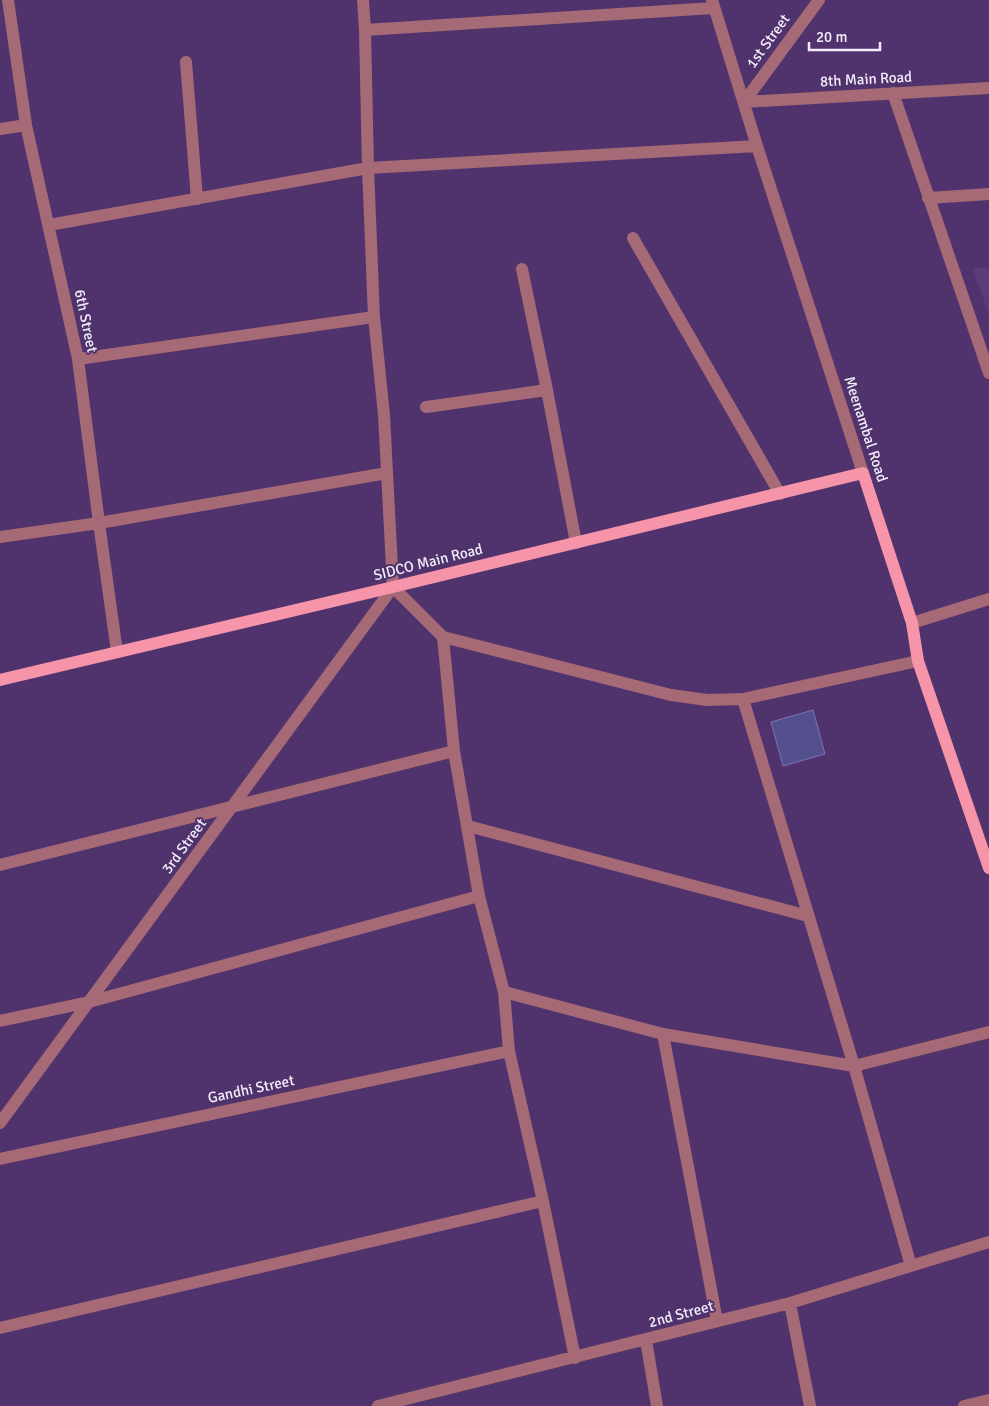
<svg xmlns="http://www.w3.org/2000/svg" width="989" height="1406" font-family="Signika,sans-serif">
	<style>
		.built { fill: #5b3b7a }
		.building { fill: #544f8d; stroke: #7975b7 }
		.lines { fill: none; stroke-linecap: round; stroke-linejoin: round }
		.minor { stroke: #a66976; stroke-width: 12 }
		.major { stroke: #f695aa; stroke-width: 12 }
		.labels { text-anchor: middle; dominant-baseline: central; stroke-width: 4; stroke-linejoin: round; paint-order: stroke }
		.street-label { font-size: 15px; fill: #f4eefc; stroke: #50336c }
	</style>
	<rect width="100%" height="100%" fill="#50336c"/>
	<path class="built" d="M989,267V315L973,269Z"/>
	<path class="building" d="M813,710L825,754L783,766L771,722Z"/>
	<g class="lines">
		<path class="minor" d="M8,0L26,125L78,359L99,523L117,652
			M363,0L365,30L368,168L374,317L384,415L393,587L443,637L671,695L707,700L743,699L918,661
			M712,0L757,146L863,473
			M365,30L714,8
			M186,62L197,199
			M893,93L989,373
			M744,102L989,88
			M744,102L819,0
			M0,129L26,125
			M928,198L989,194
			M49,225L368,168L757,146
			M633,238L780,494
			M522,269L547,390
			M78,359L374,317
			M426,407L547,390L576,543
			M0,537L99,523L387,473
			M912,623L989,599
			M443,637L454,751L479,896L504,992L509,1051L543,1201L575,1358
			M743,699L854,1066L911,1266
			M468,826L808,916
			M0,865L454,751
			M504,992L663,1034L854,1066L989,1032
			M0,1021L89,1002L479,896
			M663,1034L717,1321
			M0,1123L393,587
			M0,1159L509,1051
			M790,1303L810,1406
			M0,1328L543,1201
			M646,1340L657,1406
			M378,1406L790,1303L989,1242
			M964,1406L989,1400"/>
		<path class="major" d="M0,680L393,587L863,473L912,623L918,661L989,868"/>
	</g>
	<g class="labels">
		<g class="street-label">
			<text transform="translate(768 41) rotate(-54)">1st Street</text>
			<text transform="translate(866 79) rotate(-3)">8th Main Road</text>
			<text transform="translate(86 321) rotate(78)">6th Street</text>
			<text transform="translate(866 429) rotate(72)">Meenambal Road</text>
			<text transform="translate(428 562) rotate(-14)">SIDCO Main Road</text>
			<text transform="translate(184 846) rotate(-54)">3rd Street</text>
			<text transform="translate(251 1089) rotate(-12)">Gandhi Street</text>
			<text transform="translate(681 1314) rotate(-15)">2nd Street</text>
		</g>
	</g>
	<path d="M809 42v8h71v-8" fill="none" stroke="#f4eefc" stroke-width="2.5"/>
	<text x="816" y="42" font-size="15" fill="#f4eefc" stroke="#50336c" stroke-width="4" paint-order="stroke">20 m</text>
</svg>
